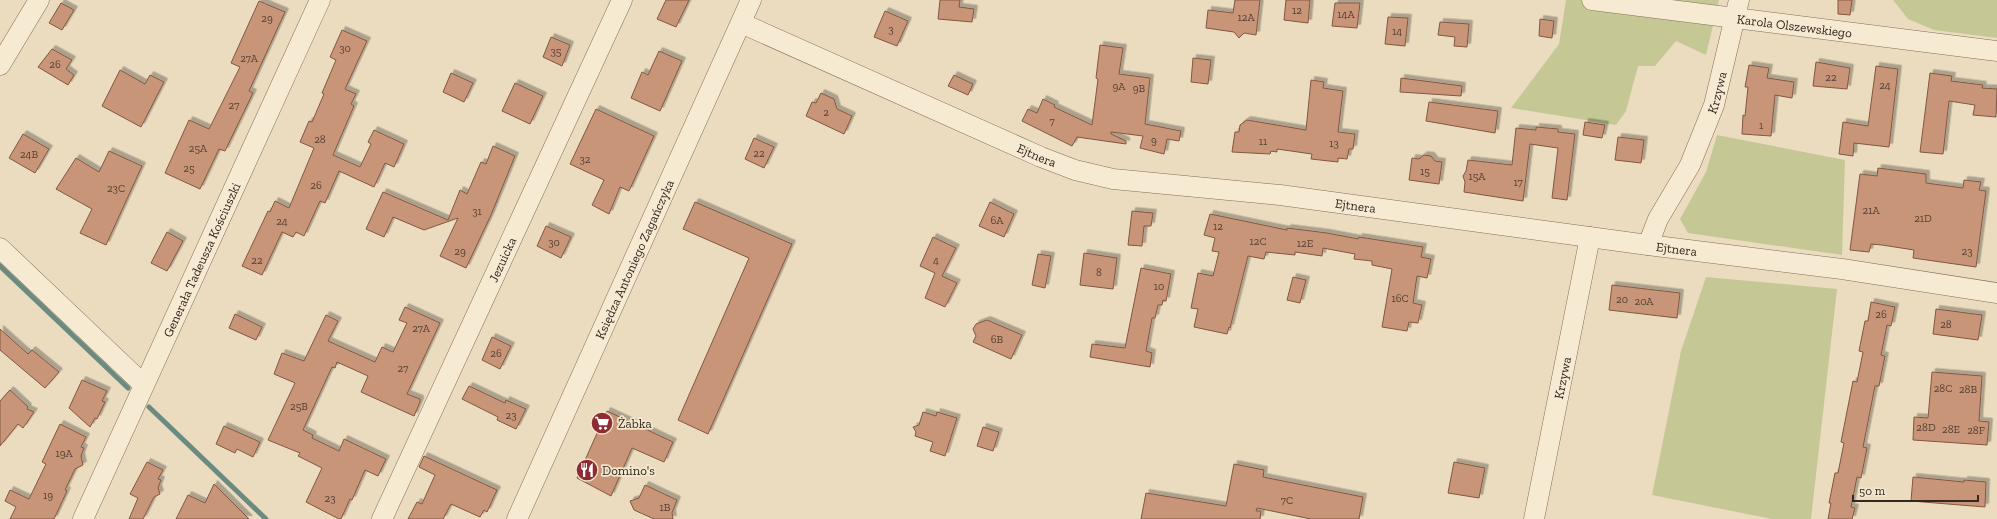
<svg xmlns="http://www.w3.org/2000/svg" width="1997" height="519" font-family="'Zilla Slab',serif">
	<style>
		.green { fill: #c5c895 }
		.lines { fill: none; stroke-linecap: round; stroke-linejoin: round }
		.stream { stroke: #6b8b81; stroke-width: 5 }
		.building { fill: #c89578; stroke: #815740; filter: url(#shadow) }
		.minor-casing { stroke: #836e59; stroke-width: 21 }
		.minor { stroke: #f7ead3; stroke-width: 20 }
		.labels { text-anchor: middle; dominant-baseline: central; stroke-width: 3.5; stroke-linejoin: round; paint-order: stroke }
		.number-label { font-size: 11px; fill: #594234 }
		.street-label { font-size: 13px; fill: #34271d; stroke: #f3e7cf }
		.poi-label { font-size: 13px; fill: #34271d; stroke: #f3e7cf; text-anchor: start }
	</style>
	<defs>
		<filter id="shadow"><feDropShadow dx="3.5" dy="-3.5" stdDeviation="0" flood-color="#0004"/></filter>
	</defs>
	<rect width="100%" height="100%" fill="#ebdcc0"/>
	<path class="green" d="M1566,0H1719L1706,55L1676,41L1655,66H1638L1626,111L1616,125L1511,108L1559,44Z
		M1893,0H1997V38L1934,30L1908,19Z
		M1717,135L1845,160L1842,255L1688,233L1680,219L1706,172Z
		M1706,277L1837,289L1811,519H1772L1652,495L1681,351Z"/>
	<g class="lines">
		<path class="stream" d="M0,266L128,388
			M149,407L266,519"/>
	</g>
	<path class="building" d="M666,0H689L676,27L657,19Z
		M940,0H960L959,7L974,9L972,22L938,19Z
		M1235,0H1260L1256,35L1244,33L1239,38L1234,32L1206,28L1208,10L1233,13Z
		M1286,0H1310L1308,23L1284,20Z
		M1838,0H1852L1850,15L1838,14Z
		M259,1L285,12L249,91L253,93L225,151L219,149L200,189L165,173L189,120L209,129L240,67L231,63Z
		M61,3L74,10L62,30L49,23Z
		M1335,3H1360L1357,28L1332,26Z
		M885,11L908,21L897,46L874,37Z
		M1388,17L1408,18L1405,46L1385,44Z
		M1540,19L1554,21L1552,38L1539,36Z
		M1440,22L1469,24L1467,47L1454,46L1455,37L1438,35Z
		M342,30L367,41L345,89L356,94L351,104L354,106L333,155L360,167L371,144L368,142L374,130L404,144L394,167L385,163L374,187L339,171L325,203L320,201L304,236L296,232L293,237L282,232L262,275L242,266L268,211L270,212L275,201L289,208L314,148L300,142L309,121L312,122L324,94L322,93L336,60L330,57Z
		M551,37L570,45L562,66L543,57Z
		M1100,45L1123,48L1119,74L1150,78L1145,124L1181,131L1179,141L1167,139L1164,154L1140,148L1143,136L1111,132V134L1126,141V144L1077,137L1072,146L1022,121L1028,109L1037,113L1043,99L1055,105L1054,107L1092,125L1098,79L1096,78Z
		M52,49L72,60L66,69L74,75L68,85L38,67Z
		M659,51L682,61L660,111L631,98L642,72L648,75Z
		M1193,58L1211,60L1208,84L1191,82Z
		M1816,62L1850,68L1847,89L1813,86Z
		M1749,65L1769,68L1767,78L1794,82L1792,98L1775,95L1771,136L1742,134L1743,115L1745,116L1748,87H1745Z
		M1876,66L1898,69L1889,147L1854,143L1853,156L1839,154L1843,122L1868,126Z
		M120,70L145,84L150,75L164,82L141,127L102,106Z
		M451,73L473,83L464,102L443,92Z
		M1930,73L1952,76L1951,81L1983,85L1982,88L1997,89L1996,117L1973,115L1975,105L1949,101L1943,154L1920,152Z
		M954,75L973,84L968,95L948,86Z
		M1401,78L1462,86L1461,96L1400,92Z
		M1311,80L1324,82L1323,88L1343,91L1338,132L1355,134L1353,149H1349L1347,159L1338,158V162L1311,159L1312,154L1277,149V152L1271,151L1270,154L1232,152L1235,132H1239L1240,125L1247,120L1306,130Z
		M515,83L543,96L530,124L502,111Z
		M821,93L834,99L837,109L852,116L844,134L806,116L812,102L816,103Z
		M1429,102L1498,111L1495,133L1426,121Z
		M596,109L654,136L629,191L620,187L609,214L592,205L604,180L570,164Z
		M1585,122L1605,125L1602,138L1583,135Z
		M1536,127L1558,129V132L1575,134L1567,200L1552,198L1558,148L1530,144L1523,201L1464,192L1465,182L1463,176L1466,171L1468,160L1512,165L1516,128L1536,130Z
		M23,134L49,149L35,173L9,158Z
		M1618,137L1644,140L1641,163L1615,160Z
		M754,138L774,147L764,168L745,159Z
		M493,146L515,156L491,215L466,268L440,256L458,218L424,230L393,217L384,237L366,229L383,192L448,220L460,190L467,194L481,162L486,164Z
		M109,151L142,166L106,245L80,233L92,209L56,189L76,158L99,172Z
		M1424,155L1431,156L1435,161L1442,162L1439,184L1409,180L1412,158L1419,159Z
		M1878,168L1926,174V183L1963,188L1964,180L1981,182L1979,190L1986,191L1976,267L1913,258L1914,250L1882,245L1871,244L1869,252L1850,250L1860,174L1877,176Z
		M695,202L792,244L708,434L678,420L749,258L683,229Z
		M990,202L1014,214L1004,237L979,226Z
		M1132,211L1153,213L1151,226H1144L1142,246L1128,245Z
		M1210,214L1287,230V228L1327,233L1358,239L1359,237L1423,247L1421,257L1431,259L1427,278L1417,276L1413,303L1422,305L1418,323L1409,322L1407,331L1382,327L1392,269L1372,265V261L1354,259L1355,254L1323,248L1322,256L1295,252V255L1266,252L1264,259L1248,256L1230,328L1229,327L1227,334L1194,327L1198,309L1191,308L1198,273L1213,276L1219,252L1212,251L1215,238L1204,235Z
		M546,226L571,237L561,258L537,246Z
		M167,232L183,241L167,271L151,263Z
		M933,237L956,248L942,276L957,283L945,307L925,298L935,273L920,266Z
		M1084,253L1117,258L1113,289L1080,285Z
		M1038,254L1051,256L1045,288L1032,285Z
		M1141,268L1171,274L1166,301L1163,300L1162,305H1158L1155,318H1152L1146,351L1152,353L1150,367L1090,357L1092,344L1125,348Z
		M1293,277L1306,280L1300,303L1287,300Z
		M1612,285L1680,293L1677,318L1609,310Z
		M1871,302L1895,307L1891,326L1887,325L1881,355L1885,356L1879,386H1875L1863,447L1867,448L1861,478L1857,477L1851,507L1855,508L1852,519H1828L1831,503H1829L1835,473H1838L1844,443L1841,442L1853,381L1857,382L1863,352L1859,351L1865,321H1868Z
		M405,307L440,323L407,394L420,399V402L414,416L361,392L368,376L337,362L335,368L332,367L303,430L313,435L312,438L339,451L344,439L386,459L378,476L365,470L352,500L350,499L341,519H339L306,502L322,468L298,456L300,453L268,440L295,383L274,374L282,353L304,361L326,315L338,321L328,341L375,362L382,347L393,352L407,323L399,320Z
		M1936,309L1982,315L1978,340L1933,334Z
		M235,314L262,327L256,340L229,328Z
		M987,320L1022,335L1011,359L973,342L976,336L973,329L976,324Z
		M0,329L28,354L32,350L59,372L45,388L0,350Z
		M492,337L511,346L500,369L482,360Z
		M1932,372L1982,376L1979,421L1989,422L1987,445L1913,440L1914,417L1928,418Z
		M82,380L107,391L102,401L105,402L97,419L95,418L90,427L69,408Z
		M469,386L505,403L506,400L526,409L516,429L497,420L498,417L462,399Z
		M10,390L28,407L27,409L34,412L23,428L18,424L0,446V401Z
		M607,411L673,442L664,462L632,448L611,496L577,478Z
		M923,412L936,416L937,412L957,418L945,456L930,451L933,442L915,436L916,432L913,427L919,425Z
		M60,424L86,437L81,447L84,448L81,456L83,465L75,469L65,490L67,491L54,519H10L16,507L5,501L10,490L29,499L46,464L42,462Z
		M224,426L260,442L253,457L237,449L235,453L216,444Z
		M983,427L999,432L993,451L977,446Z
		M424,456L497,490L487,512L484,510L480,517L451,504L443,519H408L417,502L422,504L435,475L419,467Z
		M147,462L163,470L158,479L161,480L158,488L160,494L154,497L143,519H129L138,498L130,494Z
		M1454,462L1485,468L1479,498L1448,493Z
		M1234,464L1264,470L1263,477L1363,497L1359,519H1311L1257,508L1256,511H1261L1260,519H1141L1146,493L1226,506Z
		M1913,477L1964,482V480L1986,482L1985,507L1911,501Z
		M214,484L249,519H176L188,495L205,503Z
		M645,485L677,500L672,513L673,519H654L634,510L630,501L639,498Z"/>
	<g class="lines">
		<g class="minor-casing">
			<g id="minor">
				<path id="s1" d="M1592,0L1997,51"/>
				<path id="s2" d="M741,23L1041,157L1075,170L1113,179L1280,195L1648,245L1842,269L1997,293"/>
				<path d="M0,65L39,0"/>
				<path id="s3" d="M1648,245L1658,219L1690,165L1714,105L1739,0"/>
				<path d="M0,248L144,385"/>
				<path id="s4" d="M83,519L320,0"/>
				<path id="s5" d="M382,519L622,0"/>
				<path id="s6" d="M517,519L751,0"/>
				<path id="s7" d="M1534,519L1590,237"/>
			</g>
		</g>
		<use href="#minor" class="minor"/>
	</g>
	<defs>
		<g id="supermarket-disc" transform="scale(1.15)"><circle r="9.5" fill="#8f2c32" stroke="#f3e7cf"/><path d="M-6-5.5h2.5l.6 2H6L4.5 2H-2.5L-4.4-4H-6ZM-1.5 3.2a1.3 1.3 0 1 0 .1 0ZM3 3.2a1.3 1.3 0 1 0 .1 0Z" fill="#fff"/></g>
		<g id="restaurant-disc" transform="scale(1.15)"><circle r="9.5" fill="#8f2c32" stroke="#f3e7cf"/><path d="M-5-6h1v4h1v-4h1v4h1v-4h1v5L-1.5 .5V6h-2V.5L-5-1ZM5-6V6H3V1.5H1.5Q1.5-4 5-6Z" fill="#fff"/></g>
	</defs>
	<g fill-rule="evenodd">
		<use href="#supermarket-disc" x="602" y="423"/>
		<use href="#restaurant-disc" x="587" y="470"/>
	</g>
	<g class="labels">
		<g class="number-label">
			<text x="1297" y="10">12</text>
			<text x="1346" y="14">14A</text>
			<text x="1246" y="17">12A</text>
			<text x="267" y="18">29</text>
			<text x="891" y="29">3</text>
			<text x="1397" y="31">14</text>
			<text x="345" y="48">30</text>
			<text x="556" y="51">35</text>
			<text x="249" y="58">27A</text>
			<text x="55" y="64">26</text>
			<text x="1831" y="77">22</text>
			<text x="1885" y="85">24</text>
			<text x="1119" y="86">9A</text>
			<text x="1139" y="88">9B</text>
			<text x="234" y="105">27</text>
			<text x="826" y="112">2</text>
			<text x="1052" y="121">7</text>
			<text x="1761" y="125">1</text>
			<text x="320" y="139">28</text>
			<text x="1154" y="140">9</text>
			<text x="1263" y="141">11</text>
			<text x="1334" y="143">13</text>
			<text x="198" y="148">25A</text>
			<text x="759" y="153">22</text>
			<text x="29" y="154">24B</text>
			<text x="585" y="159">32</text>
			<text x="189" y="168">25</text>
			<text x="1425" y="171">15</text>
			<text x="1477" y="176">15A</text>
			<text x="1518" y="182">17</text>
			<text x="316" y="185">26</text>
			<text x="116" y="188">23C</text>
			<text x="1871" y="210">21A</text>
			<text x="477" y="211">31</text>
			<text x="1923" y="218">21D</text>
			<text x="997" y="220">6A</text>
			<text x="282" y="221">24</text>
			<text x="1218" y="226">12</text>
			<text x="1258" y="241">12C</text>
			<text x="554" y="242">30</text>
			<text x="1305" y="243">12E</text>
			<text x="460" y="251">29</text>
			<text x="1967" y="251">23</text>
			<text x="257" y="260">22</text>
			<text x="936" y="260">4</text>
			<text x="1099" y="272">8</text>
			<text x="1159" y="286">10</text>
			<text x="1400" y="298">16C</text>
			<text x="1622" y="299">20</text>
			<text x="1644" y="301">20A</text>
			<text x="1881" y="314">26</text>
			<text x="1946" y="324">28</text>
			<text x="421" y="328">27A</text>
			<text x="997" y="339">6B</text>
			<text x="496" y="353">26</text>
			<text x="403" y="368">27</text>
			<text x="1943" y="388">28C</text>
			<text x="1968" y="389">28B</text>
			<text x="299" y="406">25B</text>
			<text x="511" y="415">23</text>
			<text x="1926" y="427">28D</text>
			<text x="1951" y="429">28E</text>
			<text x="1976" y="430">28F</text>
			<text x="64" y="453">19A</text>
			<text x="48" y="495">19</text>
			<text x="330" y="498">23</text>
			<text x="1287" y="500">7C</text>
			<text x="665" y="507">1B</text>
		</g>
		<g class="street-label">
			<text stroke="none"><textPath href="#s1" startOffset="204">Karola Olszewskiego</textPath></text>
			<text stroke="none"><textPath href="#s3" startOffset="168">Krzywa</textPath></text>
			<text stroke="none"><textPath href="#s2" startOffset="324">Ejtnera</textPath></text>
			<text stroke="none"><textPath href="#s2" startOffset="648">Ejtnera</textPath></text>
			<text stroke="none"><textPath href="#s2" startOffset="972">Ejtnera</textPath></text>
			<text stroke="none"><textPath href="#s4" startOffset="285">Generała Tadeusza Kościuszki</textPath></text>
			<text stroke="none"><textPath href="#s6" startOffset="285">Księdza Antoniego Zagańczyka</textPath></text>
			<text stroke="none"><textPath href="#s5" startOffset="286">Jezuicka</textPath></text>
			<text stroke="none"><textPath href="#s7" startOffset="144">Krzywa</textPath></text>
		</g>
		<g class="poi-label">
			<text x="618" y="423">Żabka</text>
			<text x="602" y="470">Domino's</text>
		</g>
	</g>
	<path d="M1853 495v6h125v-6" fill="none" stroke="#34271d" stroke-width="2"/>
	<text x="1859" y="495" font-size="12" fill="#34271d" stroke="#f3e7cf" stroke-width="3" paint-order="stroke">50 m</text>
</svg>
